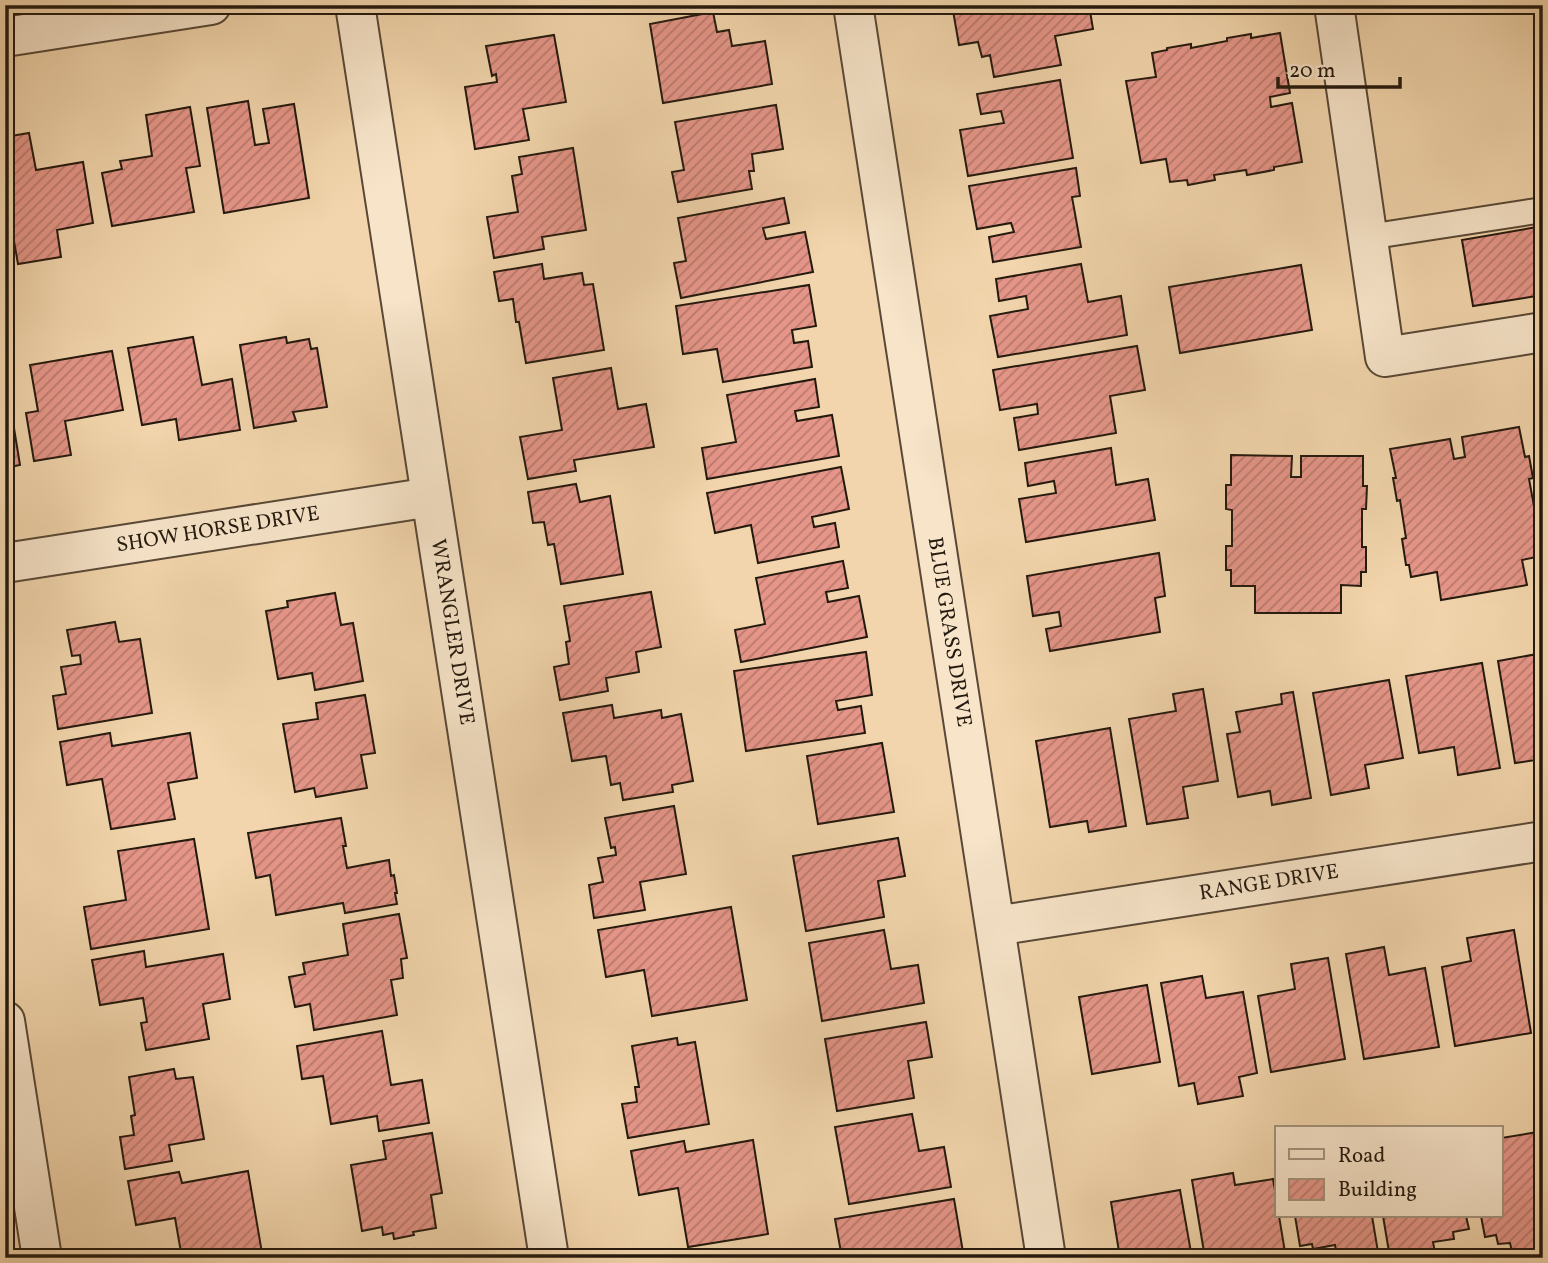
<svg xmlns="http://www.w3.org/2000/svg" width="1548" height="1263" font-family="Vollkorn,serif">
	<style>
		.building { fill: url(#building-hatch); stroke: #24190e; stroke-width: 2 }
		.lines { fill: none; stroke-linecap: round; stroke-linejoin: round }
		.lane-casing { stroke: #584836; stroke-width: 28 }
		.street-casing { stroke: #584836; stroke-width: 42 }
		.lane { stroke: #f7e4c9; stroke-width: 24 }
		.street { stroke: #f7e4c9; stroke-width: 38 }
		.labels { text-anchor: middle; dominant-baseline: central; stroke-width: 7; stroke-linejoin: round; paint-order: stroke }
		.street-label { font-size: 21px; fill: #24190e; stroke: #f7e4c9 }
	</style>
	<defs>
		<pattern id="building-hatch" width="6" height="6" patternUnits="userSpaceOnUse" patternTransform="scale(1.75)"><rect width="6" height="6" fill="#e69689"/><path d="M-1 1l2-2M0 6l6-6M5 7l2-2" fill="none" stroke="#ba7a6e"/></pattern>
	</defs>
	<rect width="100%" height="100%" fill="#f2d5ac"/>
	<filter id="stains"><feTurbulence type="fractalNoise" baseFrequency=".00286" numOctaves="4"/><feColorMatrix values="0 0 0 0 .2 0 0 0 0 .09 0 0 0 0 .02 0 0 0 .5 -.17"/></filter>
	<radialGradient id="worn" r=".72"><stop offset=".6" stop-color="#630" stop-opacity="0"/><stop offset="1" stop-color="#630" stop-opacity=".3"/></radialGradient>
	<path class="building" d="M952,5H1089L1093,29L1055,36L1061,65L994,77L990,55L982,57L978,42L959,45Z
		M713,12L717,32L729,30L732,46L765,41L772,84L663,103L650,24Z
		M1280,33L1290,93L1270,97L1271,107L1292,103L1302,162L1274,167V170L1247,175L1246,170L1214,175L1215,180L1188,185L1187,180L1170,182L1166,159L1141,163L1126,81L1156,77L1152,53L1167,50V48L1191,44V48L1227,41V38L1251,34V38Z
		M554,35L566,102L523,109L529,140L475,149L465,87L497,82L496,74L492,76L486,46Z
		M1060,80L1073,158L968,176L960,130L1004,123L1001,111L981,114L977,94Z
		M248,101L255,145L269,143L263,109L294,104L309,198L224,213L207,108Z
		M776,105L783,149L752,154L754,171H749L752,189L678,202L672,172L684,170L675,122Z
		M190,107L200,166L186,168L194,212L112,226L102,173L122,169L120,161L152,156L146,115Z
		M29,133L36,170L83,162L93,223L57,230L61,257L18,264L5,190V137Z
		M573,148L586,230L542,237L544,249L494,258L487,217L518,212L512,176L522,174L519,157Z
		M1076,168L1080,196L1072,197L1081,247L993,262L989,237L1014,232L1011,223L977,229L969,186Z
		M784,198L789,223L763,228L766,239L805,232L813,272L681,298L674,263L686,261L678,218Z
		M1543,226V295L1473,306L1462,240Z
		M542,264L544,279L582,273L584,285L593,284L604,350L526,363L519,322H516L513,299L499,301L494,272Z
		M1081,264L1088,302L1121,296L1127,335L998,357L990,316L1028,309L1026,296L999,301L996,279Z
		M1301,265L1312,330L1180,353L1169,287Z
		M809,285L816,326L792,330L794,343L808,341L812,367L723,382L717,349L683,354L676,306Z
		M193,337L202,385L232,379L240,430L179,440L176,419L142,425L128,348Z
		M286,337L287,343L309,339L311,349L317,348L327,407L293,412L296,421L254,428L240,345Z
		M1137,346L1145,390L1110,396L1116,433L1019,450L1014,418L1038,414L1037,404L1000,410L993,370Z
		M112,351L123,410L65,421L71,455L34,461L26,413L38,411L30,365Z
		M611,368L618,409L646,404L654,447L574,460L576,471L528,479L520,437L562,430L553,378Z
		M815,379L819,407L795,411L797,421L832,415L839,456L707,479L702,448L736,442L727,395Z
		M12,416L20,465L5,468V417Z
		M1519,427L1525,457L1529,456L1533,478L1529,479L1536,517L1540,516L1543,535V540L1540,541L1542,556L1522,560L1527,585L1441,600L1437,572L1411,577L1409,565H1406L1402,539L1406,538L1400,500L1397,501L1393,478H1396L1390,449L1450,439L1454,459L1465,457L1462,437Z
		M1111,448L1116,485L1148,479L1155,520L1026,542L1019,499L1056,493L1054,481L1028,486L1025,463Z
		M1231,455L1292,456L1291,477H1301V456H1363V486H1367L1366,509H1362V547H1366V572H1361V586L1341,585V613H1255V586H1231V570H1226V546H1232V510L1226,509V485H1231Z
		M841,467L849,509L812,517L814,527L835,523L839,547L758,563L751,525L715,533L707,493Z
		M576,484L580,502L610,496L623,574L561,584L554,544L548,545L544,522L533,523L528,492Z
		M1159,553L1165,596L1155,598L1160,632L1050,651L1046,629L1061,626L1059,612L1033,616L1027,576Z
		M843,561L848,588L826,592L828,602L859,596L867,637L741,662L735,630L765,624L756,578Z
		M651,592L661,647L636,652L639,672L606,678L608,691L560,700L554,667L569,664L566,642L570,641L564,606Z
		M335,593L341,625L353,623L363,681L315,690L312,673L278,679L266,611L288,607L287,601Z
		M115,622L119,642L140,639L152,713L58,729L53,696L66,694L61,667L81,664L80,655L72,656L67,630Z
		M866,652L872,695L836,701L838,710L861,706L865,733L746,751L734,671Z
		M1543,653V759L1515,763L1498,661Z
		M1482,663L1500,768L1458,775L1454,747L1419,753L1406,676Z
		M1389,680L1403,758L1365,765L1369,788L1331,795L1313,693Z
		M1203,689L1218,781L1183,787L1188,818L1147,824L1129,719L1176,711L1173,694Z
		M1293,692L1311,798L1272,805L1270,791L1238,797L1227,734L1240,732L1236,712L1282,704L1281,694Z
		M365,695L375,753L361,755L367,788L316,797L314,788L295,792L283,724L318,719L316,703Z
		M612,705L614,718L661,710L662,718L681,714L693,781L672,785L673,792L623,800L620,783L611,785L606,756L572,761L563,713Z
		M1110,728L1126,826L1089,832L1087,821L1050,827L1036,741Z
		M110,733L112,746L190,733L197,778L168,783L175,819L111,829L102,779L67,785L60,742Z
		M882,743L894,812L818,824L807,756Z
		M674,806L686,874L640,882L645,910L594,918L589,885L603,882L598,858L616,855L615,847L611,848L605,818Z
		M341,818L346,846H343L347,868L389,860L391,876L394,875L397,893H395L397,904L345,913L343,903L276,915L270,875L256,878L248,833Z
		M898,838L905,876L878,881L884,917L806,931L793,856Z
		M194,839L209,929L91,949L84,907L126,900L118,851Z
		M731,907L747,1000L652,1016L644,970L606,977L598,930Z
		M399,914L407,958L401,959L403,978L391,980L397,1015L314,1030L310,1004L295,1007L289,977L305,974L303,963L348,955L343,924Z
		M1543,925V961L1537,926Z
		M884,930L891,969L918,965L924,1003L822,1021L809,943Z
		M1514,930L1531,1033L1455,1046L1442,967L1471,961L1467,938Z
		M1384,947L1389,975L1425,968L1439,1047L1364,1059L1346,954Z
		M144,951L146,967L223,954L230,999L203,1004L209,1039L146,1050L141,1023L147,1022L143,998L100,1005L92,960Z
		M1328,958L1345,1059L1271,1072L1258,996L1295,989L1291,964Z
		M1202,976L1206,998L1243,992L1257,1073L1239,1077L1243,1096L1198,1104L1194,1083L1179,1086L1161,983Z
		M1147,985L1160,1062L1092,1074L1079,997Z
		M926,1022L932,1057L908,1061L914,1098L837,1111L825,1039Z
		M382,1031L391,1085L422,1080L429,1123L379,1131L377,1116L331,1124L323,1076L302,1079L297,1046Z
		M677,1038L678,1045L695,1042L709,1124L628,1138L622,1104L637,1102L635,1087H639L632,1046Z
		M174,1069L176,1079L193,1077L204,1139L169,1145L172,1161L125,1169L120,1137L134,1135L131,1116L135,1115L129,1077Z
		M912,1114L919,1151L944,1147L951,1187L849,1204L835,1127Z
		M1538,1132L1543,1159V1250L1513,1256L1510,1243L1498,1244L1496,1235L1485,1237L1481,1216H1501V1138Z
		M432,1133L442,1193L431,1195L436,1228L413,1232L414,1235L394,1239L393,1233L383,1235L382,1227L362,1231L351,1165L386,1159L383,1141Z
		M753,1140L768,1234L688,1247L678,1188L639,1195L631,1151L684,1141L686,1152Z
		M248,1171L262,1253L233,1258H182L175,1218L136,1225L128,1181L179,1172L182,1183Z
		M1233,1173L1235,1185L1273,1179L1277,1202V1216H1279L1286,1258H1205L1192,1180Z
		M1180,1190L1192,1258H1120L1111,1202Z
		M954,1199L964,1258H872L871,1255L842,1258L835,1219Z
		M1295,1216H1372L1379,1258H1337L1335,1245L1313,1249L1312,1244L1300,1246Z
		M1383,1216H1466L1469,1229L1453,1232L1454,1239L1433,1242L1436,1258H1390Z
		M414,1249L415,1258H360Z"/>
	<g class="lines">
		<g class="lane-casing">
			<path id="lane" d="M1368,237L1543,210"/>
		</g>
		<g class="street-casing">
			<path id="street" d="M355,5L549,1258
				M853,5L1046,1258
				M1334,5L1385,357L1543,332
				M5,37L211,5
				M5,563L431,497
				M995,926L1543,841
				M5,1021L42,1258"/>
		</g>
		<use href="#lane" class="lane"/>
		<use href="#street" class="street"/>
	</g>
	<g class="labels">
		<g class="street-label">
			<text transform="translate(218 530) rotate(-9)">SHOW HORSE DRIVE</text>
			<text transform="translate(452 632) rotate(81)">WRANGLER DRIVE</text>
			<text transform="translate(949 632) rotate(81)">BLUE GRASS DRIVE</text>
			<text transform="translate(1269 883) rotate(-9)">RANGE DRIVE</text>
		</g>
	</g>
	<rect width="1548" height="1263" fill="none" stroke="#f2d5ac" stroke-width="28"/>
	<rect x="7" y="7" width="1534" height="1249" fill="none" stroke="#24190e" stroke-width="3.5"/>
	<rect x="14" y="14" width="1520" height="1235" fill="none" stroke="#24190e" stroke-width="2"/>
	<rect x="1275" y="1126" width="228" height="91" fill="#f7e4c9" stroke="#a3937e" stroke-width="2"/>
	<rect x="1289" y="1149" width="35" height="10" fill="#f7e4c9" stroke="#a3937e" stroke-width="2"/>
	<text x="1338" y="1162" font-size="21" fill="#24190e">Road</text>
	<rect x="1289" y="1179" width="35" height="21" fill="url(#building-hatch)" stroke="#a3937e" stroke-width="2"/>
	<text x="1338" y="1196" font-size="21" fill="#24190e">Building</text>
	<path d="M1278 77v10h122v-10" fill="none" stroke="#24190e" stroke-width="3.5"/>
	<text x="1289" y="77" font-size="21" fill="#24190e" stroke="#f7e4c9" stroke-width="5" paint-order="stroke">20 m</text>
	<rect width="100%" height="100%" filter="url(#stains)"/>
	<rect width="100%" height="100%" fill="url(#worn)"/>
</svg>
